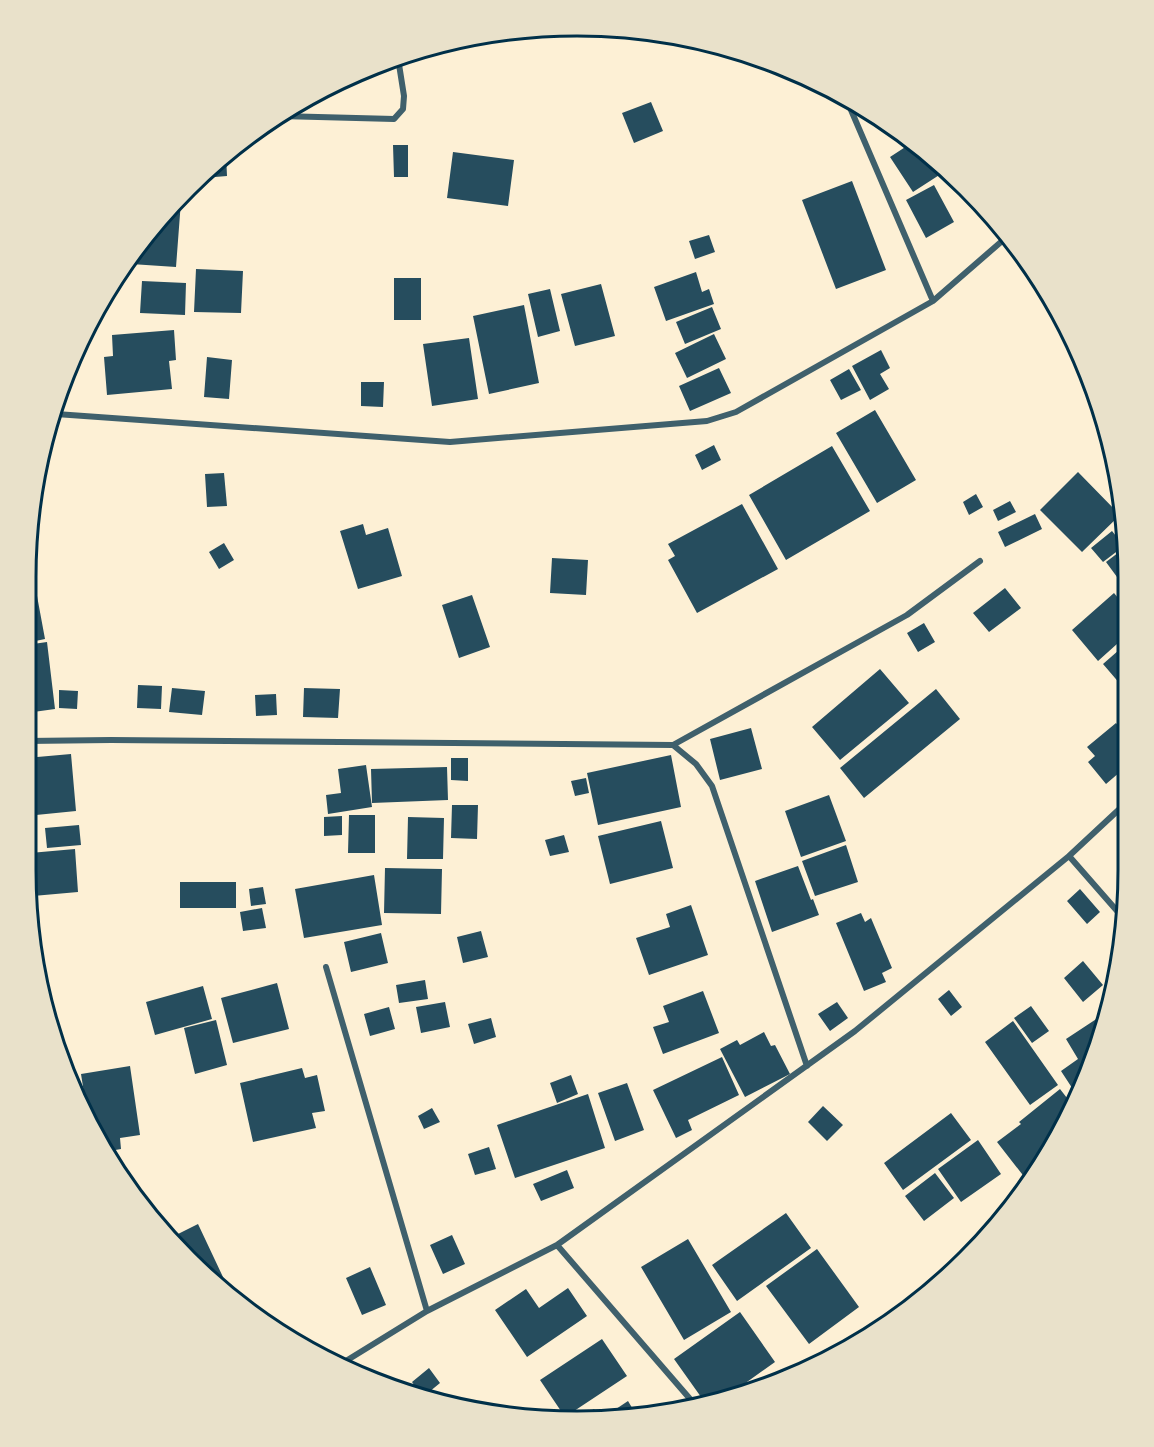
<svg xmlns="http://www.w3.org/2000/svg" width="1154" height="1447" font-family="'Titillium Web',sans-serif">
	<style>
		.building { fill: #264d5e }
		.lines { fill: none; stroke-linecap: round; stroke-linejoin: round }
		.minor { stroke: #3f606c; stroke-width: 6 }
		.rim { fill: none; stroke: #003049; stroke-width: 3 }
	</style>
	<rect width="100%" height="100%" fill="#fdf0d5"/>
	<path class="building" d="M651,102L663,131L634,143L622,113Z
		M913,142L940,162L947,170L913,192L890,157Z
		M393,145H408V177H394Z
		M453,152L514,160L508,206L447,198Z
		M226,154L227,176L203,178L202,176Z
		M852,181L886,270L836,289L802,200Z
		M934,185L954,222L926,238L906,200Z
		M176,201H181L176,267L131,264L163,213Z
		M709,235L715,252L695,259L689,241Z
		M196,269L243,271L241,313L194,312Z
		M696,272L702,292L709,289L714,304L666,321L654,287Z
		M394,278H421V320H394Z
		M142,281L186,283L185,315L140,313Z
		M601,284L615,336L575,346L561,294Z
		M550,289L560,331L538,337L528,294Z
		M524,305L539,383L489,394L473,316Z
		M712,307L721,329L685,344L676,322Z
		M174,330L176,360L169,361L172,389L107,395L104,357L113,356L112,335Z
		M714,334L726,359L687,378L675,353Z
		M469,338L478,399L432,406L423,344Z
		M78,350L77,367L67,366Z
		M881,350L890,368L880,374L889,389L870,400L852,366Z
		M207,357L232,360L229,399L204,397Z
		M719,368L731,393L690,411L679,386Z
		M849,369L861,390L841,400L830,380Z
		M361,382H384L383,407L361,406Z
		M875,410L916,480L877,503L836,433Z
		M714,445L721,460L702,470L695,455Z
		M832,446L870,511L786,560L749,495Z
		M1078,472L1120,515L1082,552L1040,510Z
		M224,473L227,506L207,507L205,474Z
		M976,494L983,507L969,515L963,502Z
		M1010,501L1016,512L998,521L993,510Z
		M742,504L778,569L697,613L668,560L675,556L668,544Z
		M1035,514L1042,529L1005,547L998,532Z
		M363,524L366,535L388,528L402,576L358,589L340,531Z
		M1112,531L1124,546L1103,562L1091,548Z
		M224,543L234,560L219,569L209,552Z
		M1127,546V569L1117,577L1106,562Z
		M552,558L588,560L586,595L550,593Z
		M35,585L45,639L26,643L27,587Z
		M1005,588L1021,608L989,632L973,613Z
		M1114,593L1127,609V635L1098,661L1072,630Z
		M472,595L490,647L459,658L442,605Z
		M924,623L935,642L918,652L907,633Z
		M47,642L55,709L26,713V645Z
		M1127,643V692L1103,664Z
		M880,669L909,703L840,760L812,727Z
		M138,685L162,686L161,709L137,708Z
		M172,688L205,691L202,715L169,712Z
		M304,688L340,689L338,718L303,717Z
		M936,689L960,719L864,798L840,768Z
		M59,690L78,691L77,709L59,708Z
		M276,694L277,715L256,716L255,695Z
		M1116,723L1123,732L1127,729V766L1106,784L1088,762L1095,756L1087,747Z
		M751,728L762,769L720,780L710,739Z
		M71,754L76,811L26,816V758Z
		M671,755L681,807L598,825L587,773Z
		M451,758H468V781L451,780Z
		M366,765L372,807L328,814L326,795L341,793L338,769Z
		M447,767L448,800L372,803L371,769Z
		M586,778L589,793L575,796L571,781Z
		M829,795L846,841L801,857L785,811Z
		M452,805H478L477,839L451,838Z
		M349,815H375V853H348Z
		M342,816V835L324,836V817Z
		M408,817L444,818L443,859H407Z
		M661,821L673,868L610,884L598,836Z
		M79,825L81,845L47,848L45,828Z
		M35,827V851H26V828Z
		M564,835L569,852L550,856L545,840Z
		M846,845L858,882L815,896L802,861Z
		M75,849L78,892L33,896L30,853Z
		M798,866L811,900L813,899L819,915L772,932L755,881Z
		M385,868L442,869L441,914L384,913Z
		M374,875L382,925L304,938L295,889Z
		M180,882H236V908H180Z
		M263,887L266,904L251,906L249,889Z
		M1080,889L1100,912L1087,924L1067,901Z
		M691,905L708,955L649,975L636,938L670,927L666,914Z
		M262,908L266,928L243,931L240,912Z
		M861,913L865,922L871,918L892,968L882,973L886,982L864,991L836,923Z
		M481,931L488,957L463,963L457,937Z
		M381,933L388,963L351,972L344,942Z
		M1083,961L1103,985L1083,1002L1064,978Z
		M425,980L428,999L399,1003L396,985Z
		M277,983L289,1029L233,1043L221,998Z
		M203,986L212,1019L155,1035L146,1002Z
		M949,990L962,1007L951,1016L938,999Z
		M703,991L719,1033L663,1054L653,1027L669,1022L663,1006Z
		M445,1002L450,1027L421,1033L416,1007Z
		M837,1002L848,1018L830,1031L818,1014Z
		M1031,1006L1049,1031L1032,1043L1014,1018Z
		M389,1007L395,1029L370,1036L364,1014Z
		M1110,1010V1012L1078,1097L1061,1071L1078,1059L1066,1039Z
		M491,1018L496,1037L474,1044L468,1024Z
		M216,1020L227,1065L195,1074L184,1028Z
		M1013,1021L1058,1085L1030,1105L985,1042Z
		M764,1032L771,1046L775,1045L790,1074L745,1097L720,1049L737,1040L740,1045Z
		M722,1057L739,1095L688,1120L692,1130L676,1138L653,1090Z
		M130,1066L140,1135L120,1138L121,1149L104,1152L99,1145L88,1118L81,1074Z
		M302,1068L305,1078L317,1075L325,1111L312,1113L316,1128L253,1142L240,1083Z
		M69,1072H73L75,1085L74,1086Z
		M571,1075L578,1094L557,1103L550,1083Z
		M627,1083L644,1130L615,1141L598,1093Z
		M1060,1089L1074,1107L1072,1114L1029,1183L997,1142L1021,1124L1019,1122Z
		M588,1094L605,1148L515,1178L497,1125Z
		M823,1106L843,1125L827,1141L808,1122Z
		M432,1108L440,1122L424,1129L418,1116Z
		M951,1113L971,1140L903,1190L884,1163Z
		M978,1140L1001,1174L961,1202L938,1169Z
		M489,1147L496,1169L475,1175L468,1154Z
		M567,1170L574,1188L541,1201L533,1184Z
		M935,1173L954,1198L924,1221L905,1196Z
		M786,1213L811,1248L737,1301L712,1265Z
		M198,1224L231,1294L187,1260L170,1238Z
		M452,1235L465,1264L443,1274L430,1245Z
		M688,1239L731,1312L684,1340L641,1267Z
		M817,1249L859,1307L809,1344L766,1286Z
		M370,1267L386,1305L362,1315L346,1278Z
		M568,1288L587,1316L527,1357L495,1310L526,1289L539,1308Z
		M740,1312L775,1362L726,1397L706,1404L674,1359Z
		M602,1339L627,1376L565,1417L540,1380Z
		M429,1368L440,1383L423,1397L412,1382Z
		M628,1401L637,1416L577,1421H574L594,1409L601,1419Z"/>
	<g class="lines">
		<path class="minor" d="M845,96L933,301
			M280,116L394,119L403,109L404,96L398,58
			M56,414L450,442L707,421L736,412L933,301L1009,235
			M26,741L111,740L673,745L696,764L712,786L807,1066
			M673,745L907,615L980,561
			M1069,856L1125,920
			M326,967L427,1311
			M557,1245L697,1407
			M341,1364L427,1311L557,1245L855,1031L1069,856L1127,802"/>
	</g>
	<path d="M0 0H1154V1447H0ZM577 36H577A541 541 0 0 1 1118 577V870A541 541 0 0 1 577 1411H577A541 541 0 0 1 36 870V577A541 541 0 0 1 577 36Z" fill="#e9e1ca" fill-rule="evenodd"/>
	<path class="rim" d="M577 36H577A541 541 0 0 1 1118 577V870A541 541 0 0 1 577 1411H577A541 541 0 0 1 36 870V577A541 541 0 0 1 577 36Z"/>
</svg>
